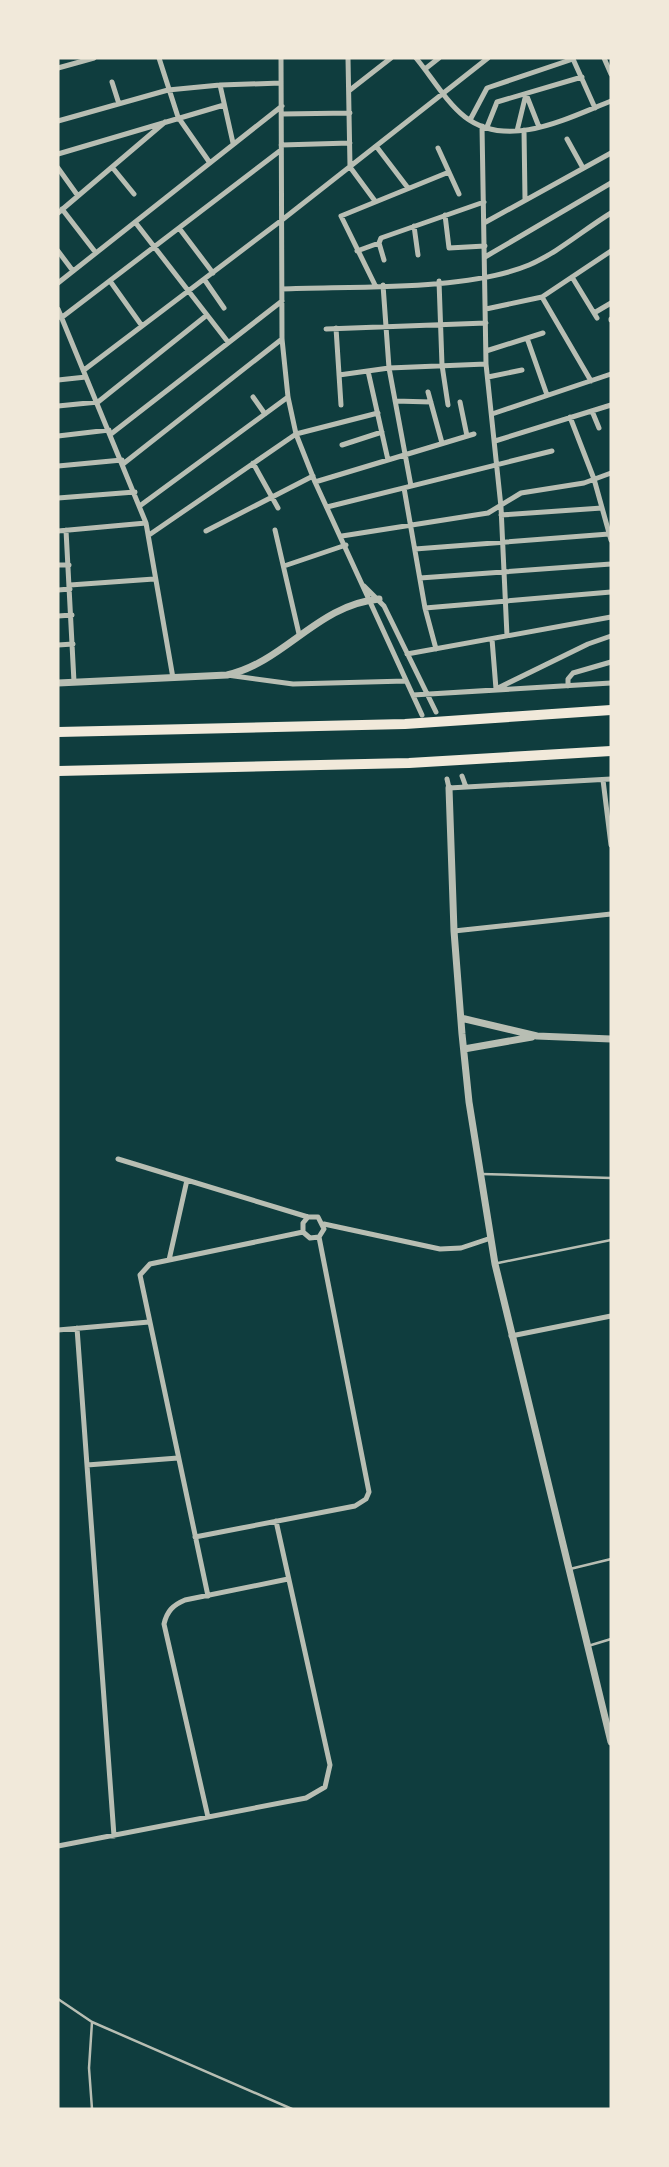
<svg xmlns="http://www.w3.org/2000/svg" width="669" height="2167" font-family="Signika,sans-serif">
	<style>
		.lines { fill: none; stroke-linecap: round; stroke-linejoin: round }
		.service { stroke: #b8beb3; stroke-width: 2.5 }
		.minor { stroke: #b8beb3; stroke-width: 5 }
		.tertiary { stroke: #b8beb3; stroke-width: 7 }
		.motorway { stroke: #f1e9da; stroke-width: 10 }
	</style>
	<rect width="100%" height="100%" fill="#0f3d3e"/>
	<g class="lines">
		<path class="service" d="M482,1174L611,1178
			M498,1263L611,1240
			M570,1569L611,1559
			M588,1646L611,1639
			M58,1999L92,2022L292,2109
			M92,2109L89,2068L92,2022"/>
		<path class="minor" d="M159,58L178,117L210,163
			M281,58L282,339L288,397L296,434L315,482L422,715
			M348,58L350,167L375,201
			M416,58C431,76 446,102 465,117C508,150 568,118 611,101
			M604,58L611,74
			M58,68L94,58
			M425,69L439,58
			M112,82L119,104
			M220,85L233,143
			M350,90L391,58
			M526,94L539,127
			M282,114L350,113
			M470,120L487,88L573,59L595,108
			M58,121L168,90L220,85L281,83
			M482,126L486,364L501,507L507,636
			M487,127L497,102L582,77
			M524,130L525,199
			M517,131L526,94
			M567,139L583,168
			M281,145L350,143
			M376,146L408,188
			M438,148L459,194
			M58,154L224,105
			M112,167L134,194
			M58,168L78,196
			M62,209L96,253
			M58,213L165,122
			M445,215L449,248L485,246
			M135,222L228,342
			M484,223L611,153
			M414,226L418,255
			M179,228L213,273
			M58,251L73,271
			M357,251L379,243
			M485,257L611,183
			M384,260L379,243L381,238L484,202
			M572,277L597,318
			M204,279L224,308
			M110,281L142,326
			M439,281L442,365L448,405
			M58,283L282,106
			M375,285L341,216L449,172
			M383,285L389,368L411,486
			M282,289C351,286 467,291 529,265C559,252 583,230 611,213
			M542,297L591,381
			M58,309L146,523L173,678
			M486,309L542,297L611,251
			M594,313L611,303
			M61,318L281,150
			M611,319V320
			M336,328L341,405
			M326,329L486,323
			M527,338L547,395
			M486,351L543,333
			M84,370L282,220L488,58
			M368,371L388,460
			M339,375L389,368L486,364
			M488,377L522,370
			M58,380L86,377
			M428,392L442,443
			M253,397L265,414
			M395,401L431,402
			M460,402L467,436
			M58,406L98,402L207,315
			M592,411L599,428
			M492,414L611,374
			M570,417L594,479L611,540
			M111,434L282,301
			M58,436L109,430
			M495,441L611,405
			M342,445L382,432
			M253,463L278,508
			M123,464L282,339
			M58,466L122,460
			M315,482L474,434
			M404,488L425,608L436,649
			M58,498L135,492
			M141,505L288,397
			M327,507L552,451
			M501,515L602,508
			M66,530L74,682
			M275,530L299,634
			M58,531L146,523
			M206,531L313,476
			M149,535L296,434L378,413
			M342,536L488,513L521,493L584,483L611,473
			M415,549L609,534
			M58,565H69
			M284,566L346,545
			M420,578L611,564
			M70,585L154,579
			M364,586L384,606L436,712
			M58,590L70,589
			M425,608L611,592
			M58,616L72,615
			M492,639L496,689L588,644L611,636
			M58,645L73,644
			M407,654L611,617
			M227,675L293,684L406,681
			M568,686V679L573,673L611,662
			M413,695L611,683
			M462,776L466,787
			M447,779L449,788L611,779
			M603,780L611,845
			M454,931L611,914
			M118,1159L308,1217H318L324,1229L319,1237L310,1238L303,1232V1223L308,1217
			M324,1224L440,1249L461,1248L491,1238
			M169,1260L187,1180
			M77,1328L114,1836
			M58,1330L149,1322
			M511,1336L611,1316
			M87,1465L178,1458
			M195,1537L355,1506L366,1499L369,1492L319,1237
			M208,1596L140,1275L150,1264L303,1232
			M208,1817L164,1624C167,1611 173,1605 185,1600L288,1579
			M58,1846L306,1798L325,1787L330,1765L276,1521"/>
		<path class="tertiary" d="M58,683L227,675C285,662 317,605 379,599
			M449,788L454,931L462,1034L469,1102L495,1264L611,1742
			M461,1018L537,1036L611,1039
			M464,1049L532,1037"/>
		<path class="motorway" d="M58,732L405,724L611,710
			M58,771L409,763L611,751"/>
	</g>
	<rect width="669" height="2167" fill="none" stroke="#f1e9da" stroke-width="119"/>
</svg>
